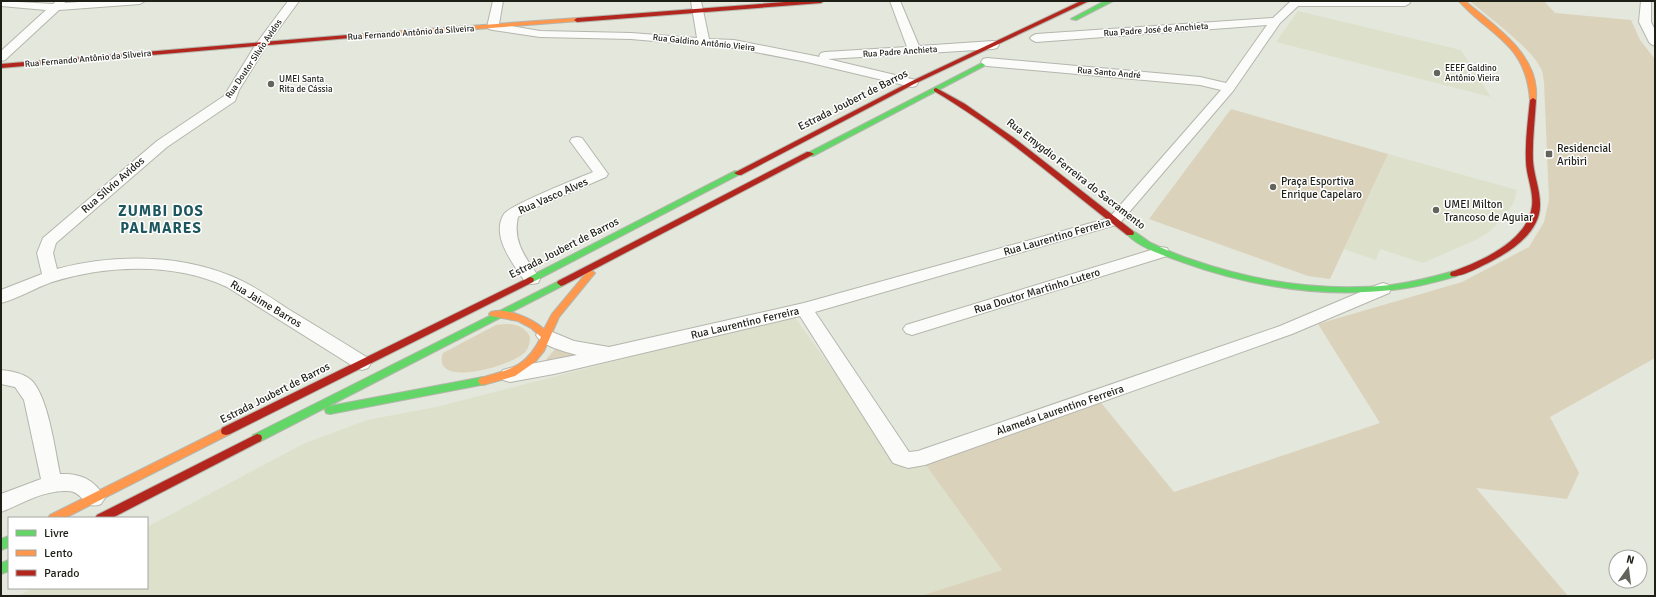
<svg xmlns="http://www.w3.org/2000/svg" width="1656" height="597" font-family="Signika,sans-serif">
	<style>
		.built { fill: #dde1cc }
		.green { fill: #dbd2bc }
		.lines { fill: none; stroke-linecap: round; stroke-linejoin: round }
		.street-casing { stroke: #b4b6ad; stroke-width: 2 }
		.fast-casing { stroke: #b4b6ad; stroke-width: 2 }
		.slow-casing { stroke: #b4b6ad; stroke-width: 2 }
		.jam-casing { stroke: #b4b6ad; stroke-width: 2 }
		.street { fill: #fbfbfa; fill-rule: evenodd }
		.fast { fill: #63d668; fill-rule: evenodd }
		.slow { fill: #ff974d; fill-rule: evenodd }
		.jam { fill: #b3261e; fill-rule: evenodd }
		.poi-dot { fill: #63655c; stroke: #fff; stroke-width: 1.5 }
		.labels { text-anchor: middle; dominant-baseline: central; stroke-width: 3; stroke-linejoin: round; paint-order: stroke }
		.far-street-label { font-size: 9px; fill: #1e1f17; stroke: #fff }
		.far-poi-label { font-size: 9px; fill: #1e1f17; stroke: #fff; text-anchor: start }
		.street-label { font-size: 11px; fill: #1e1f17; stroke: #fff }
		.poi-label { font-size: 11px; fill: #1e1f17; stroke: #fff; text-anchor: start }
		.district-label { font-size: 15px; font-weight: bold; letter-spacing: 1px; fill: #1c565e; stroke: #fff }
	</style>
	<rect width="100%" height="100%" fill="#e4e7db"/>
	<path class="built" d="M1298,11L1461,50L1491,97L1276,42Z
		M1388,154L1517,190L1514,202L1504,217L1489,232L1476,240L1423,263L1380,249L1376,260L1344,249Z
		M793,315L905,469L925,464L1003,570L920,596H18L33,588H147V527L303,444L367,420L436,407Z"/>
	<path class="green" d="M1470,1H1544L1555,13L1631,20L1640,40L1655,59V358L1550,417L1579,473L1567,499L1476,488L1568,596H920L1002,570L925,464L1098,399L1174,492L1380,423L1318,324L1462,282L1529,247L1544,222L1549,200L1544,82C1543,77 1543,71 1540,67C1531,48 1487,16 1470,1Z
		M1231,109L1388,154L1330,279L1308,276L1149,219Z
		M504,324C515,324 525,326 530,337C530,342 529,347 526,351C513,367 430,389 443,353L496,325Z
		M556,348L590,356L543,363Z"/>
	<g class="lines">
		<g class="street-casing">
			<path id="street" d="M1,1L53,4L56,1H64L65,3L93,1H145L140,4L59,10L5,60L1,61V51L46,10L1,6Z
				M288,1H299L267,45L239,90L235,101L167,147L56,243L53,253L57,269C111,254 179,254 231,276C251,284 270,297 288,309C315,325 342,342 368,358L371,363L368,368L362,370L356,368L227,287C174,262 106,265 52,282C35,288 19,298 1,303V290L42,274L37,253L43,238L157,141L224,96L256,44Z
				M493,1H503L499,24L540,31L631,33L697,38L691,1H701L709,39L734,40L820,57L819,56L821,53L825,52L907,47L890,1H900L919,46L993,41L997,42L999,45L997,48L993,49L828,59L916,80L918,83L916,86L912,87L807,62L734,48L631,39L540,37L493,30L489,29L487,27Z
				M1291,1H1409L1410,3L1405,6H1298L1280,23L1233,91L1119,224L815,312L909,452L918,451L1280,326L1377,285L1383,283L1389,285L1391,289L1389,293L1292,334L925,465L908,468L893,463L800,316L554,374L510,382L503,380L501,375L503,370L510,368L577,355C564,351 543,347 536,335L539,331L545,329L574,341L609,347L804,303L1109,218L1221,90L1200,85L987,66L983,65L981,62L983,59L987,58L1200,77L1226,83L1267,25L1036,42L1032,40L1030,38L1032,36L1036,34L1273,18Z
				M1641,1H1651V22L1655,30V46L1651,44L1649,42L1639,22Z
				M577,137L582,138L608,174L606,177L530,210L518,217C512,243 527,259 540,279L538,283L532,284L526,283C514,265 490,236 504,214C510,205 579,178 593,172L570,141L572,138Z
				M1161,247L1167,248L1169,252L1167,256L912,335L906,333L903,329L906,325Z
				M1,370C11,371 22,373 30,379C48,394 55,451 60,474C81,473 95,480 105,498L101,504C82,511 85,491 67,491C43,490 22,504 1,512V494L41,479L24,400L15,387L1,384Z"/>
		</g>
		<g class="fast-casing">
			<path id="fast" d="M1105,1H1113L1076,20L1071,19Z
				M982,63L985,65L984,66L813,156H810L806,154Z
				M735,171H738L742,173L533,282H527L526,280L527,278Z
				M1130,230C1137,232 1144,239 1151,243C1164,249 1177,255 1190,259C1255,282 1324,292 1391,285C1413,282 1433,277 1454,271L1458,274L1457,276C1436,282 1414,288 1392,290C1321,298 1249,286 1182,262C1165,256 1137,247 1126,233Z
				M561,280L564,281L565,283L564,285L261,441L257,442L253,441L252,438L253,435Z
				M483,377L486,378L488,381L486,384L330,414L326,413L325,410L326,407L330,406Z
				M9,536V547L1,550V539Z
				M9,560V571L1,574V563Z"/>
		</g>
		<g class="slow-casing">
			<path id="slow" d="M1459,1H1465C1492,24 1533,50 1536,89C1536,94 1537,98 1535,101L1533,102L1530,100C1526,43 1491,37 1459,1Z
				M577,18L579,19V21L348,39L345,37L348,35Z
				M591,270L595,273L559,317L544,351L535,362L515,376L483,385L480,384L478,381L480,378C510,369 526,368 541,337L531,328L518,321L491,316L489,314L491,312C507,307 533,319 544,329L552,314L588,271Z
				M226,427L230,428L231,431L230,434L65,518H48L50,515Z"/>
		</g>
		<g class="jam-casing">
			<path id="jam" d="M799,1H824L821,3L577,22L574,20L577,18Z
				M1081,1H1089L914,84L741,175H738L734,173L910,82Z
				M348,35L350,36V38L1,68V64Z
				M936,88L965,104L1014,138L1133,231L1134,233L1133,235H1127C1063,186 1004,132 934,91V89Z
				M1533,98L1536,100C1535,120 1532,141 1533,161C1534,176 1540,189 1540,204C1541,232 1510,252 1488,263C1480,267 1460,278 1451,276L1450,274L1451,272C1480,262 1528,241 1532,206C1534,191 1526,176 1526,161C1525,141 1528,120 1530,100Z
				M807,152H810L814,154L564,285L561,286L557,283L558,281Z
				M530,277L533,278L534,280L533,282L230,434L226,435L222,434L221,431L222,428Z
				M257,434L261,435L262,438L261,441L112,518H95L97,515Z"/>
		</g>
		<use href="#street" class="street"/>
		<use href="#fast" class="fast"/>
		<use href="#slow" class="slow"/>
		<use href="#jam" class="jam"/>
	</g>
	<g class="poi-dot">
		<circle cx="1437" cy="73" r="4"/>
		<circle cx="271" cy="84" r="4"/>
		<rect x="1545" y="150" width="8" height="8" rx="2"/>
		<circle cx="1273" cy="187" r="4"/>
		<circle cx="1436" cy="210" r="4"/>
	</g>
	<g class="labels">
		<g class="far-street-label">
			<text transform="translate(1156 30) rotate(-4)">Rua Padre José de Anchieta</text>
			<text transform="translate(411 33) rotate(-4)">Rua Fernando Antônio da Silveira</text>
			<text transform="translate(704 43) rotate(6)">Rua Galdino Antônio Vieira</text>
			<text transform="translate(900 52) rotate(-4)">Rua Padre Anchieta</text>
			<text transform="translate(88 59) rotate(-5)">Rua Fernando Antônio da Silveira</text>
			<text transform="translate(254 59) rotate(-56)">Rua Doutor Silvio Avidos</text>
			<text transform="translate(1109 73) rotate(5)">Rua Santo André</text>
		</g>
		<g class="far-poi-label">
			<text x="1445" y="68">EEEF Galdino<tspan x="1445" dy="10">Antônio Vieira</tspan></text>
			<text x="279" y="79">UMEI Santa<tspan x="279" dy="10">Rita de Cássia</tspan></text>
		</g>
		<g class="street-label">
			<text transform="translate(853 100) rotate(-27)">Estrada Joubert de Barros</text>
			<text transform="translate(1076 174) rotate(38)">Rua Emygdio Ferreira do Sacramento</text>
			<text transform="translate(113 185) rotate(-41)">Rua Sílvio Avidos</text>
			<text transform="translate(553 196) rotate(-24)">Rua Vasco Alves</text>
			<text transform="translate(1057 237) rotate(-16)">Rua Laurentino Ferreira</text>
			<text transform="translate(564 248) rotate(-27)">Estrada Joubert de Barros</text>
			<text transform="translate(1037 291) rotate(-17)">Rua Doutor Martinho Lutero</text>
			<text transform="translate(266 304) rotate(31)">Rua Jaime Barros</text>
			<text transform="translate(745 323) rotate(-13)">Rua Laurentino Ferreira</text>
			<text transform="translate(275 393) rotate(-27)">Estrada Joubert de Barros</text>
			<text transform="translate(1060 410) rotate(-19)">Alameda Laurentino Ferreira</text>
		</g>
		<g class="poi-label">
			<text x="1557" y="148">Residencial<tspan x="1557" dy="13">Aribiri</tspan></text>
			<text x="1281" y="181">Praça Esportiva<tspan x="1281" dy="13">Enrique Capelaro</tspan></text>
			<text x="1444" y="204">UMEI Milton<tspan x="1444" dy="13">Trancoso de Aguiar</tspan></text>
		</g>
		<g class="district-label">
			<text x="161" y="211">ZUMBI DOS<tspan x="161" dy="17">PALMARES</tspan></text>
		</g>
	</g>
	<rect width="1656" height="597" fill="none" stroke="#1e1f17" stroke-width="4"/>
	<rect x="8" y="517" width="140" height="72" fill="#ffffff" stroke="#a5a5a2"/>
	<rect x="16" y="530" width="20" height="6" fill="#63d668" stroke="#a5a5a2"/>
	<text x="44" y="537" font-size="12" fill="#1e1f17">Livre</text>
	<rect x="16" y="550" width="20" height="6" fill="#ff974d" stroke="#a5a5a2"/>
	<text x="44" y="557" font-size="12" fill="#1e1f17">Lento</text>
	<rect x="16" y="570" width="20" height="6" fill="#b3261e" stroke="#a5a5a2"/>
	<text x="44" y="577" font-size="12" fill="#1e1f17">Parado</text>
	<g transform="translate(1628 569) rotate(14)"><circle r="19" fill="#ffffff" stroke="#a5a5a2"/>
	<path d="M0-3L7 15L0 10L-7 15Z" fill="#63655c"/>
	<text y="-6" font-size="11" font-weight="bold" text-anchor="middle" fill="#1e1f17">N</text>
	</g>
</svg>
